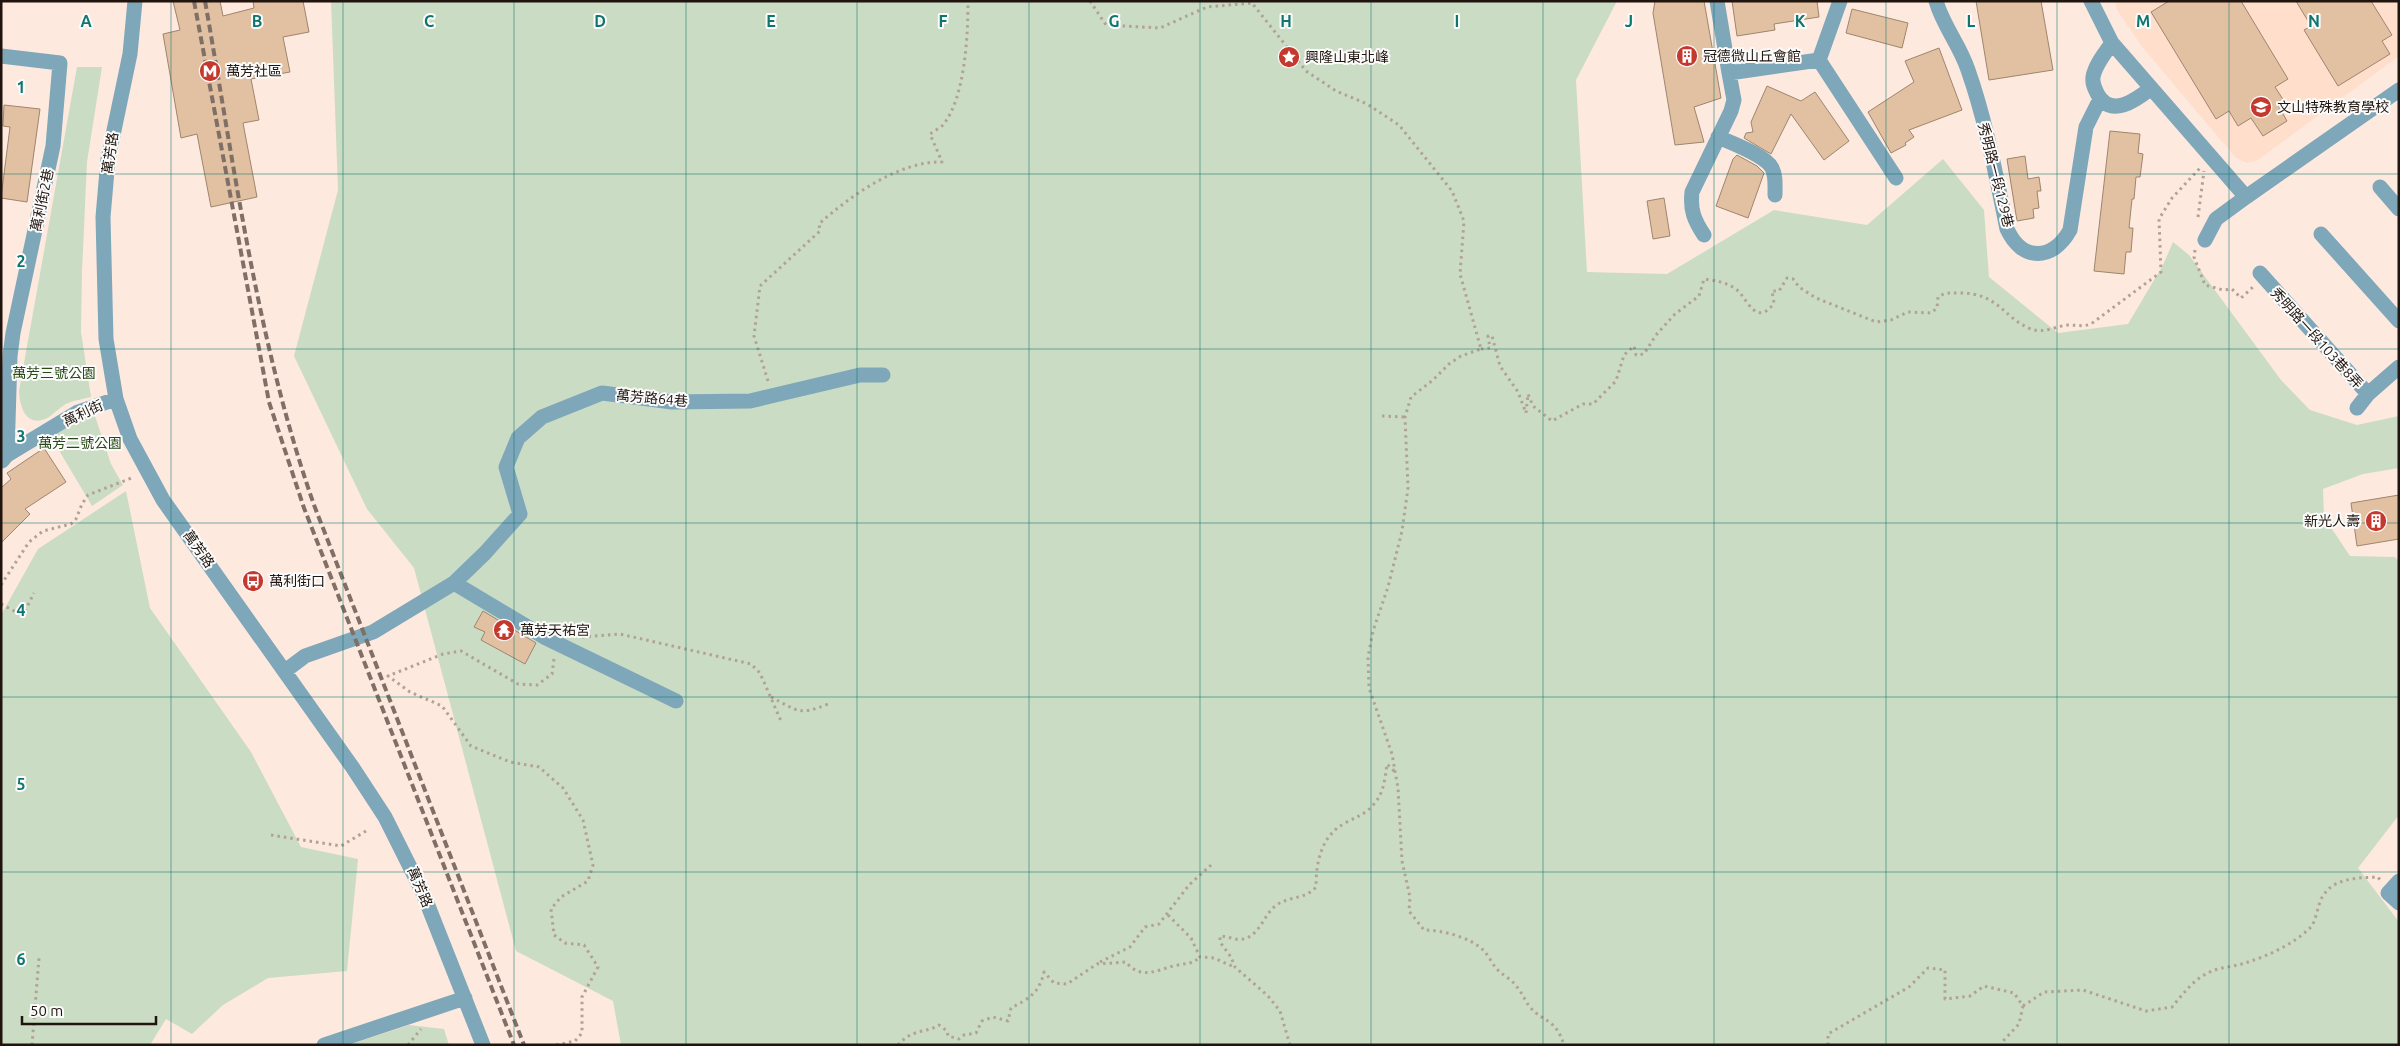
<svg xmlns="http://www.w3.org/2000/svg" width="2400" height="1046" font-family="Ubuntu,'Noto Sans TC',sans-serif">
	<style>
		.built { fill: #ffdecb }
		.green { fill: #cbdcc4 }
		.building { fill: #e2c1a2; stroke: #9e856e }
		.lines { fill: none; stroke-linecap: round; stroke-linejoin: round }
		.path { stroke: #b2a197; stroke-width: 3; stroke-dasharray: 2.5 4; stroke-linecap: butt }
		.minor { stroke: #7ea7ba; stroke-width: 15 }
		.rail { stroke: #7f6f67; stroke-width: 4; stroke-dasharray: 8 4; stroke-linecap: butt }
		.grid { fill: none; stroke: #0f766e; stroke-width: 1; stroke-opacity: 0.55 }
		.labels { text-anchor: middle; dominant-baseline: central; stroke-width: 4; stroke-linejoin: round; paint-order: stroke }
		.poi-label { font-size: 14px; fill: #20150e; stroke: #fbfbfb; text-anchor: start }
		.street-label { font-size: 14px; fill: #20150e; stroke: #fbfbfb }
		.park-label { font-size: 14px; fill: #284816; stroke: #fbfbfb }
		.grid-label { font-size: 16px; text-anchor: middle; font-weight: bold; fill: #0f766e; stroke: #fbfbfb; stroke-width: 4; stroke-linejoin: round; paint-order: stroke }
	</style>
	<rect width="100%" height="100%" fill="#fee9de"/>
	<path class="built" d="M2115,1H2398L2399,56L2258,160L2247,163L2236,158L2143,48L2117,10Z"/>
	<path class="green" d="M331,1H1617L1576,80L1587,272L1667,274L1774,210L1867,225L1943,159L1984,210L1989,277L2058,333L2128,324L2163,265L2173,242L2189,255L2281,380L2310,410L2357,425L2399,416V468L2363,474L2323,489L2324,517L2350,556L2395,557L2399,562V815L2358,868L2399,922V1045H621L613,1001L516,951L414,568L367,509L294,356L338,190Z
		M77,67H102L87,162L82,271L81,332L91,397C84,399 75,400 68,403C61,406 55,413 49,417C27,429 20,409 19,391Z
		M94,413L111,464L123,485L92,506L51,437L74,419Z
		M126,491L150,608L251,752L301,847L358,859L347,971L268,978L223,1005L192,1034L166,1019L150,1045H1V615L38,549Z
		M409,1025L444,1029L449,1045H348Z"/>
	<path class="building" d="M173,1H220L223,16L254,8L253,1H303L309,32L283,37L290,72L251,79L259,120L243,123L257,197L211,207L197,134L181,138L163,34L180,30Z
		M1655,1H1704L1721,98L1694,107L1704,142L1675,145L1653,13Z
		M1732,1H1817L1819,17L1774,24L1775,30L1737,36Z
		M1976,1H2041L2053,70L1989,80Z
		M2169,1H2241L2288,79L2275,87L2284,101L2278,105L2287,121L2263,136L2251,118L2238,126L2229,111L2216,119L2151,12Z
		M2296,1H2371L2392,35L2382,41L2390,54L2338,86L2304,30L2311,26Z
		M1852,9L1908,23L1902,48L1846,33Z
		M1939,48L1962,110L1909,130L1914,137L1905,143L1906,145L1891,153L1868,112L1914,82L1905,61Z
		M1767,86L1801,101L1815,92L1849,141L1824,160L1791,114L1771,154L1744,138L1746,133L1753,132L1751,122Z
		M4,105L40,109L27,202L1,198L10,127L3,126Z
		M2110,131L2140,134L2138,153L2143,154L2140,177H2136L2134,199H2132L2129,228H2133L2131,252H2126L2124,274L2094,271Z
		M1737,155L1757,166L1764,173L1748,218L1716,206L1733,159Z
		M2025,156L2028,179L2039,177L2041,191H2037L2039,208L2033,209L2034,218L2017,221L2007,159Z
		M1664,198L1670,236L1653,239L1647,201Z
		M44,448L66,482L25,509L30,514L1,543V488L11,479L7,473Z
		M2399,495V539L2357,546L2351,503Z
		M483,611L536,643L525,664L481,640L485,632L474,627Z"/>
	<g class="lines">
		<path class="path" d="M1090,1L1106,25L1160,28L1207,7L1252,3L1306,71L1336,91L1367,104L1399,125L1452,191L1464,221L1460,274L1481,349L1461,356L1449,364L1433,380L1411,397L1405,417L1408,488L1402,531L1388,587L1373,631L1368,657L1369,688L1392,754L1398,788L1402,861L1410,897L1409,911L1424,930C1441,930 1471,937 1484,951C1489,956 1492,964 1497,969C1503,976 1512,979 1517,987C1522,993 1525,1000 1529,1006C1543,1023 1555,1017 1564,1045
			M2198,217L2204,171
			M2195,250L2194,257L2205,285L2223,290L2232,289L2241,298L2253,287
			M1481,349L1490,348L1488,336H1492L1500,366L1518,392L1526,413L1528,394L1533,406L1552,421L1583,404H1593L1616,381L1624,355L1634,346L1636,355L1644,354L1656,335L1675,314L1699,296L1704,279C1716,281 1727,282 1737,290C1747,298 1756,328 1774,303L1772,291H1779L1787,278L1793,279L1799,287L1816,298L1876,322L1891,320L1908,312L1931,313L1937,308L1938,297C1945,292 1952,293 1960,293C1999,293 2003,318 2031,329C2043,334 2056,326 2068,325C2077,325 2083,327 2091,324L2161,272L2159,219L2172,198L2200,168
			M768,381L754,336L760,286L820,231L819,224C850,196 899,161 942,162L930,134C934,131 940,128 943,125C965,98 968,36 968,1
			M1382,416L1405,417
			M1,585L29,542L43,531L71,524L76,519L82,504L88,495L134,477
			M1,604L16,612L25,611L34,593
			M582,637L620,634L751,664L760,673L781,721
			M554,659L552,674L537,685L518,684L461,651L443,654L388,676L410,692L442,706L471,746L510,762L539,767L563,788L583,820L593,865L588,881L561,897L551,909L554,935L565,943L584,945L598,967L582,997V1033L575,1041L556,1045
			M771,697C798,711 799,716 828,704
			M271,835L341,846L366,831
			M1168,915L1191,938L1200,957L1214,958L1234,967
			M1100,962L1130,947L1145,927L1159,924L1189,885L1211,865
			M2023,1006L2044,992L2083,990L2146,1011L2172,1007C2183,994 2193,980 2208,973C2219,967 2233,967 2245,963C2268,956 2294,944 2311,927C2315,922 2317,911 2319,905C2327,878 2354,878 2378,877L2380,880
			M32,1045L39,958
			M408,1045L421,1029
			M898,1045C913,1028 924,1034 939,1025L947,1031L948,1036L959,1039L964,1035L976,1033L982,1021L993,1017L1008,1021L1011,1008C1030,998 1039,993 1044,972L1054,983L1067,984L1097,964L1126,962C1142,982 1160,968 1178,965C1188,963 1192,964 1200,957
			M1290,1045L1280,1011L1268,996L1235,967L1231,957L1220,942V936C1229,936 1237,942 1247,938C1262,931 1264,913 1278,904C1291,896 1306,899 1316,887C1316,862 1321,836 1345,823C1356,817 1366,814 1374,804C1384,793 1385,778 1387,764L1395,772
			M1828,1045V1034L1909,987L1928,968L1945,970V999L1970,996L1984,986L2014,993L2023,1006L2019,1024L2003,1041L2005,1045"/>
		<path class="minor" d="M135,1L130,54L108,159L103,217L106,339L116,399L130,439L163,500L353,768L385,817L423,893L483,1045
			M1717,1L1729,73
			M1936,1C1943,26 1960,45 1968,70C1986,121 1996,176 2007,229C2022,262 2053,261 2070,230L2086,127L2100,99
			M2091,1L2112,43L2246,197L2399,90
			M2112,43C2105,53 2095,65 2093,77C2092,84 2095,89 2098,95C2111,118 2136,100 2150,89
			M1,56L60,63L53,146L13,333L10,356L7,455
			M1819,60L1896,178
			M1718,137C1731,143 1765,155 1772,168C1776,176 1775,185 1775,195
			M2380,187L2399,209
			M2321,234L2399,321
			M1704,235C1694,220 1690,210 1692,192L1731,111L1734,100L1729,73L1819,60L1840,1
			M2205,240L2216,219L2246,197
			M2260,273L2368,394L2399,367
			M2357,408L2368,394
			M2,461L7,455L78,412L116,399
			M454,583L546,638L676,701
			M285,671L305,656L373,632L454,583L485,553L520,514L506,467L518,438L542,417L602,393L672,402L750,401L860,375H883
			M2399,881L2388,893L2399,903
			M324,1045L465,998"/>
		<path class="rail" d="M194,1L269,402L304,508L514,1045
			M205,1C235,170 257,342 314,505L524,1045"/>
	</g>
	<path class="grid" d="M171,1V1045M343,1V1045M514,1V1045M686,1V1045M857,1V1045M1029,1V1045M1200,1V1045M1371,1V1045M1543,1V1045M1714,1V1045M1886,1V1045M2057,1V1045M2229,1V1045M1,174H2399M1,349H2399M1,523H2399M1,697H2399M1,872H2399"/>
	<defs>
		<g id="building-disc" transform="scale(1.125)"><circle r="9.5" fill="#c5382e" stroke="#fbfbfb"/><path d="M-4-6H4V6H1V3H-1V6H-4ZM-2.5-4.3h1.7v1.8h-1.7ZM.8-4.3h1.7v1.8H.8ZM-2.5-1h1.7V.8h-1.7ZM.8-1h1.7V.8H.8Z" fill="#fff"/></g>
		<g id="sight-disc" transform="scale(1.125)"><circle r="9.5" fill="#c5382e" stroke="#fbfbfb"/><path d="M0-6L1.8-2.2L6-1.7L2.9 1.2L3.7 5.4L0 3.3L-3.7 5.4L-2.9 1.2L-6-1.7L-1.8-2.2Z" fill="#fff"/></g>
		<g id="metro-disc" transform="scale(1.125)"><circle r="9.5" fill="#c5382e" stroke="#fbfbfb"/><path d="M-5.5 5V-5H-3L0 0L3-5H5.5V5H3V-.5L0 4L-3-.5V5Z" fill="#fff"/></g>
		<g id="school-disc" transform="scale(1.125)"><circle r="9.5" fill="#c5382e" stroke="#fbfbfb"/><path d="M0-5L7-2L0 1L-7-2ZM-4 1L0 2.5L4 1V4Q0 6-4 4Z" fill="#fff"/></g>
		<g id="bus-disc" transform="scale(1.125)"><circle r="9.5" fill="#c5382e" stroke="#fbfbfb"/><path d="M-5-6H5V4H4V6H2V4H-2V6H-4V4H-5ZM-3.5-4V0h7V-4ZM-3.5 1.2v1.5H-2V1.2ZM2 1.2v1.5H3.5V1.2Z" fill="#fff"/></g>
		<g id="temple-disc" transform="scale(1.125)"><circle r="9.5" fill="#c5382e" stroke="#fbfbfb"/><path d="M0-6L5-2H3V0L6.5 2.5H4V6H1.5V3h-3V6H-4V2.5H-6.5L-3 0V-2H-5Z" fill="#fff"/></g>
	</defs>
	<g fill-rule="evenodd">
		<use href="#building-disc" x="1687" y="56"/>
		<use href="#sight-disc" x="1289" y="57"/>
		<use href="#metro-disc" x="210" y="71"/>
		<use href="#school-disc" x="2261" y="107"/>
		<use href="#building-disc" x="2376" y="521"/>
		<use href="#bus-disc" x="253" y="581"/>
		<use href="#temple-disc" x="504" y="630"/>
	</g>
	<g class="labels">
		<g class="poi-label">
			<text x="1703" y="56">冠德微山丘會館</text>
			<text x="1305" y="57">興隆山東北峰</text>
			<text x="226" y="71">萬芳社區</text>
			<text x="2277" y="107">文山特殊教育學校</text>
			<text x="2360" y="521" text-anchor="end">新光人壽</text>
			<text x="269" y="581">萬利街口</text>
			<text x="520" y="630">萬芳天祐宮</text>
		</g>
		<g class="street-label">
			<text transform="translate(110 153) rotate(-82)">萬芳路</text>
			<text transform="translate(1996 175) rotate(76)">秀明路一段129巷</text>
			<text transform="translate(42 200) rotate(-78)">萬利街2巷</text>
			<text transform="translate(2317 338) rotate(48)">秀明路一段103巷8弄</text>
			<text transform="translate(652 398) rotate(5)">萬芳路64巷</text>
			<text transform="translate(83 413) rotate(-25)">萬利街</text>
			<text transform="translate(199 549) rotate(55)">萬芳路</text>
			<text transform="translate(420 887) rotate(67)">萬芳路</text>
		</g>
		<g class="park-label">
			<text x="54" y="373">萬芳三號公園</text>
			<text x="80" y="443">萬芳二號公園</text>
		</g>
	</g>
	<g class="grid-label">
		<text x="86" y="27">A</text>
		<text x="257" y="27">B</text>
		<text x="429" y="27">C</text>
		<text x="600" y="27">D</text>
		<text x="771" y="27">E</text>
		<text x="943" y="27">F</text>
		<text x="1114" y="27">G</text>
		<text x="1286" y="27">H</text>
		<text x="1457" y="27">I</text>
		<text x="1629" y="27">J</text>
		<text x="1800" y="27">K</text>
		<text x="1971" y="27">L</text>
		<text x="2143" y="27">M</text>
		<text x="2314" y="27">N</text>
		<text x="21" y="93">1</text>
		<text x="21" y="267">2</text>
		<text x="21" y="442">3</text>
		<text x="21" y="616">4</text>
		<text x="21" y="790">5</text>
		<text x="21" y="965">6</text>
	</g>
	<rect width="2400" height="1046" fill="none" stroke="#20150e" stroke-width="5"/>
	<path d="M22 1016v8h134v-8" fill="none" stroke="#20150e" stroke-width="2.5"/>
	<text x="30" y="1016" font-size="15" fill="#20150e" stroke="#fbfbfb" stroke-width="4" paint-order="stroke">50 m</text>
</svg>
